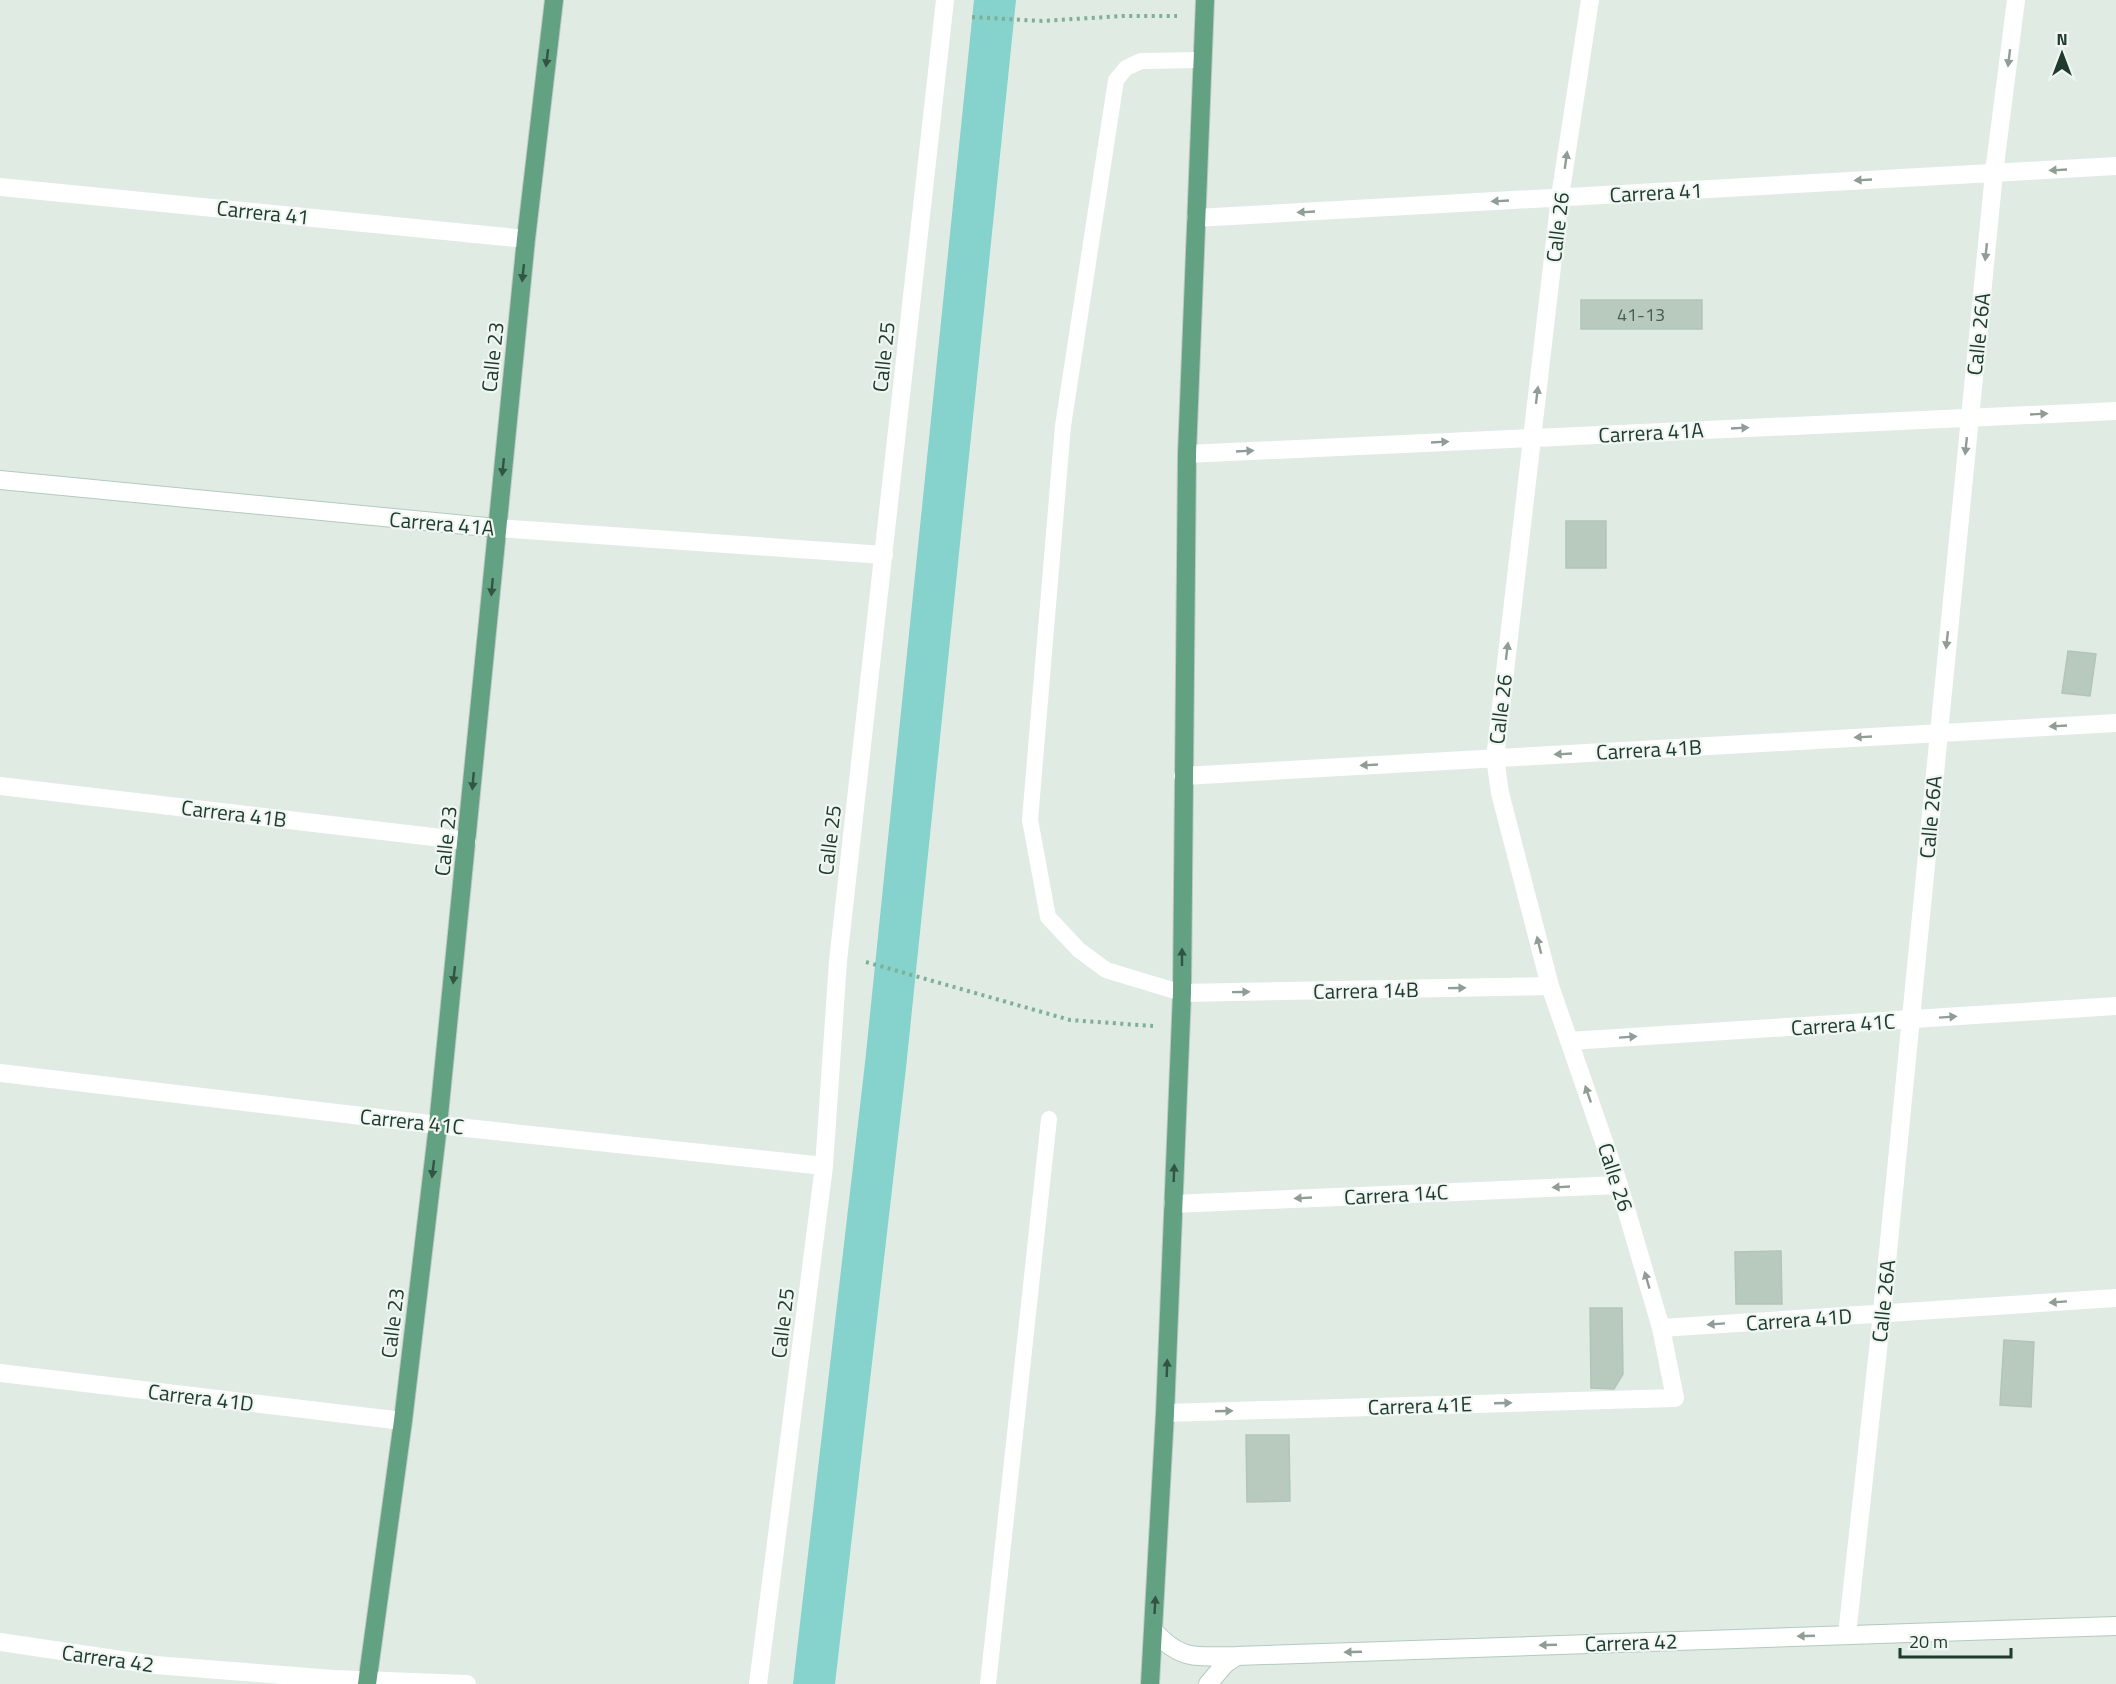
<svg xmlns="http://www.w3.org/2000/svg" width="2116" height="1684" font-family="'Titillium Web',sans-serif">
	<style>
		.water { fill: #86d2cc }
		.building { fill: #b8c9be; stroke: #b2c5b8; stroke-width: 1.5 }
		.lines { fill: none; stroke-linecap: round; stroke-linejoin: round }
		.secondary-casing { stroke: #b3cbbc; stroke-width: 20 }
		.primary-casing { stroke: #c1c8c4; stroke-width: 20 }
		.path { stroke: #7faf95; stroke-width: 4; stroke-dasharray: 3 4.5; stroke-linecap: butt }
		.lane { stroke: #fff; stroke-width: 16 }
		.street { stroke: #fff; stroke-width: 18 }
		.secondary { stroke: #fff; stroke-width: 18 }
		.primary { stroke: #63a183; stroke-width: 18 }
		.oneway { fill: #315443 }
		.oneway2 { fill: #909d96 }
		.labels { text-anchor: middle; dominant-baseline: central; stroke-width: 4.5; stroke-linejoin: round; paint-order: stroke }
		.number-label { font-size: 18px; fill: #465e52 }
		.street-label { font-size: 21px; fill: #203b2e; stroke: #f0f7f2 }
	</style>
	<rect width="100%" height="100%" fill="#dfebe3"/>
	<path class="water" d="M974,0H1016L906,1068L835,1684H793L865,1063Z"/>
	<path class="building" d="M1581,300H1702V329H1581Z
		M1566,521H1606V568H1566Z
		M2068,651L2096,654L2090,696L2062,693Z
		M1781,1251L1782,1304H1736L1735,1252Z
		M1590,1308H1622L1623,1374L1614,1389L1591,1388Z
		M2004,1340L2034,1342L2031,1407L2000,1405Z
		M1246,1435H1289L1290,1501L1247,1502Z"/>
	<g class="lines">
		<g class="secondary-casing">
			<path id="secondary" d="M0,480L497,528
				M1154,1631C1181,1662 1199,1656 1237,1656L2116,1626
				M1208,1684L1225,1664L1237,1656"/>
		</g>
		<g class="primary-casing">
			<path id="primary" d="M367,1684L403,1421L438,1125L526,239L554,0
				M1150,1684L1165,1413L1182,993L1187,454L1205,0"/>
		</g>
		<path class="path" d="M972,17L1042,21L1122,16H1177
			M866,962L1070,1020L1153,1026"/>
		<path class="lane" d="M1182,993L1106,970L1079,950L1048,917L1030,820L1063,426L1116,80L1126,68L1141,61L1203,60
			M988,1684L1049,1119"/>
		<path class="street" d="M0,187L526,239
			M1196,218L2116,166
			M1187,454L2116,411
			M497,528L884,555
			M1183,776L2116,723
			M0,786L467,841
			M1182,993L1550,986
			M1569,1041L2116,1006
			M0,1073L438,1125L824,1166
			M1173,1204L1619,1185
			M1661,1328L2116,1298
			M0,1373L403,1421
			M1165,1413L1675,1398L1661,1328L1619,1185L1550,986L1500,793L1495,758L1560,197L1590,0
			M1847,1635L1882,1313L1994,173L2016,0
			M0,1642L155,1665L334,1679L467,1684
			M758,1684L824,1166L838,961L945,0"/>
		<use href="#secondary" class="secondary"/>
		<use href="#primary" class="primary"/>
	</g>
	<defs><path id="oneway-solid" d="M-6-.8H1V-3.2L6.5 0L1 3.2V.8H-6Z" transform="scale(1.5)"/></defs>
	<g class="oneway">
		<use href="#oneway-solid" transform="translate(547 58) rotate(97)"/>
		<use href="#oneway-solid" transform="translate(523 273) rotate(96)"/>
		<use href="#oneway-solid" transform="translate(503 467) rotate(96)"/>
		<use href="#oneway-solid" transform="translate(492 587) rotate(95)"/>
		<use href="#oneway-solid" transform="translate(473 781) rotate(95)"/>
		<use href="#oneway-solid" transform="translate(1182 957) rotate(-90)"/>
		<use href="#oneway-solid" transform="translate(454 975) rotate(96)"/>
		<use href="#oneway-solid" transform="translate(433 1169) rotate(97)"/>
		<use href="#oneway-solid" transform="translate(1174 1173) rotate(-88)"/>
		<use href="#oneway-solid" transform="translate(1167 1368) rotate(-88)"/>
		<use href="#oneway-solid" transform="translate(1155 1605) rotate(-87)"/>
	</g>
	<g class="oneway2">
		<use href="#oneway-solid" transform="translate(2009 58) rotate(97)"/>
		<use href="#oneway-solid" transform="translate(1566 160) rotate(-82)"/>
		<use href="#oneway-solid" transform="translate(2058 170) rotate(177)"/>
		<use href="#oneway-solid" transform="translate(1863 180) rotate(177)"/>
		<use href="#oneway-solid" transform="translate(1500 201) rotate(177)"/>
		<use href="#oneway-solid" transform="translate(1306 212) rotate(177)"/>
		<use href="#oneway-solid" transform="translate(1986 252) rotate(96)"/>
		<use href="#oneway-solid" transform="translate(1537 395) rotate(-83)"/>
		<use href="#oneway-solid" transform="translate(2039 414) rotate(-3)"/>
		<use href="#oneway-solid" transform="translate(1740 428) rotate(-3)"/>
		<use href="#oneway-solid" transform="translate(1440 442) rotate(-3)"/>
		<use href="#oneway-solid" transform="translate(1966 446) rotate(96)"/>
		<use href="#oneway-solid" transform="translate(1245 451) rotate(-3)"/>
		<use href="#oneway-solid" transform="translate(1947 640) rotate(96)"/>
		<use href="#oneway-solid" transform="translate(1507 651) rotate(-83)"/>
		<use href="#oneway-solid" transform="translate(2058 726) rotate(177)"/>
		<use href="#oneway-solid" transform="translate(1863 737) rotate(177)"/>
		<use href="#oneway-solid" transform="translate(1563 754) rotate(177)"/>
		<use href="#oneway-solid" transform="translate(1369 765) rotate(177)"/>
		<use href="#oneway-solid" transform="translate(1539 945) rotate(-104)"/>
		<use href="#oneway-solid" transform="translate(1457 988) rotate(-1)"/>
		<use href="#oneway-solid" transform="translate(1241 992) rotate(-1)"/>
		<use href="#oneway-solid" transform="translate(1948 1017) rotate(-4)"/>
		<use href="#oneway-solid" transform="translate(1628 1037) rotate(-4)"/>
		<use href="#oneway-solid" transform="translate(1588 1094) rotate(-109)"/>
		<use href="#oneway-solid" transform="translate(1561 1187) rotate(177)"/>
		<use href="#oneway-solid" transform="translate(1303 1198) rotate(177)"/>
		<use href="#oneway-solid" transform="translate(1647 1280) rotate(-106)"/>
		<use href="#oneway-solid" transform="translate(2058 1302) rotate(176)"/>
		<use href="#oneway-solid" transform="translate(1716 1324) rotate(176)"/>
		<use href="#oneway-solid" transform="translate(1503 1403) rotate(-2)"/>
		<use href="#oneway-solid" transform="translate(1224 1411) rotate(-2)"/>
		<use href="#oneway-solid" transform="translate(1806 1636) rotate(178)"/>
		<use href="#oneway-solid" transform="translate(1548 1645) rotate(178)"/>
		<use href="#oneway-solid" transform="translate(1353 1652) rotate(178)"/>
	</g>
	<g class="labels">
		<g class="number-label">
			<text x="1641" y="314">41-13</text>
		</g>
		<g class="street-label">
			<text transform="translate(1656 192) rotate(-3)">Carrera 41</text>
			<text transform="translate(263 212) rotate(6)">Carrera 41</text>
			<text transform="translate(1557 227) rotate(-83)">Calle 26</text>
			<text transform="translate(1978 334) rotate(-84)">Calle 26A</text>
			<text transform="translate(492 357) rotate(-84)">Calle 23</text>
			<text transform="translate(883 357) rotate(-84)">Calle 25</text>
			<text transform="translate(1651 432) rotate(-3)">Carrera 41A</text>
			<text transform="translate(442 523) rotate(5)">Carrera 41A</text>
			<text transform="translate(1500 709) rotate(-83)">Calle 26</text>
			<text transform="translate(1649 749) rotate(-3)">Carrera 41B</text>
			<text transform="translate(234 813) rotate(7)">Carrera 41B</text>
			<text transform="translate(1930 817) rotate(-85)">Calle 26A</text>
			<text transform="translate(829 840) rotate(-83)">Calle 25</text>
			<text transform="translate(445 841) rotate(-84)">Calle 23</text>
			<text transform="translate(1366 990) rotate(-1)">Carrera 14B</text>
			<text transform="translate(1843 1024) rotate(-4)">Carrera 41C</text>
			<text transform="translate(412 1121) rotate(6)">Carrera 41C</text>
			<text transform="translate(1616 1177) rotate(72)">Calle 26</text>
			<text transform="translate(1396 1194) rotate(-3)">Carrera 14C</text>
			<text transform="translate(1883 1301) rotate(-84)">Calle 26A</text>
			<text transform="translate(1799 1319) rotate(-4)">Carrera 41D</text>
			<text transform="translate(392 1323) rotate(-83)">Calle 23</text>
			<text transform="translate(782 1323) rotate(-83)">Calle 25</text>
			<text transform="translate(201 1397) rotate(7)">Carrera 41D</text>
			<text transform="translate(1420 1405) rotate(-2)">Carrera 41E</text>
			<text transform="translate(1631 1642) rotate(-2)">Carrera 42</text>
			<text transform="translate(108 1658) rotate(8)">Carrera 42</text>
		</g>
	</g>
	<g transform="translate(2062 54)" stroke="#f0f7f2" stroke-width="4.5" paint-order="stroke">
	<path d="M0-4.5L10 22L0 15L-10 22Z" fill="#203b2e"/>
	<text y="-9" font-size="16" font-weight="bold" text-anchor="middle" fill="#203b2e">N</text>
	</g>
	<path d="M1900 1648v9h111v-9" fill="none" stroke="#203b2e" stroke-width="3"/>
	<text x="1909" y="1648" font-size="18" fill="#203b2e" stroke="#f0f7f2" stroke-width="4.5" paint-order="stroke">20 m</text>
</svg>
